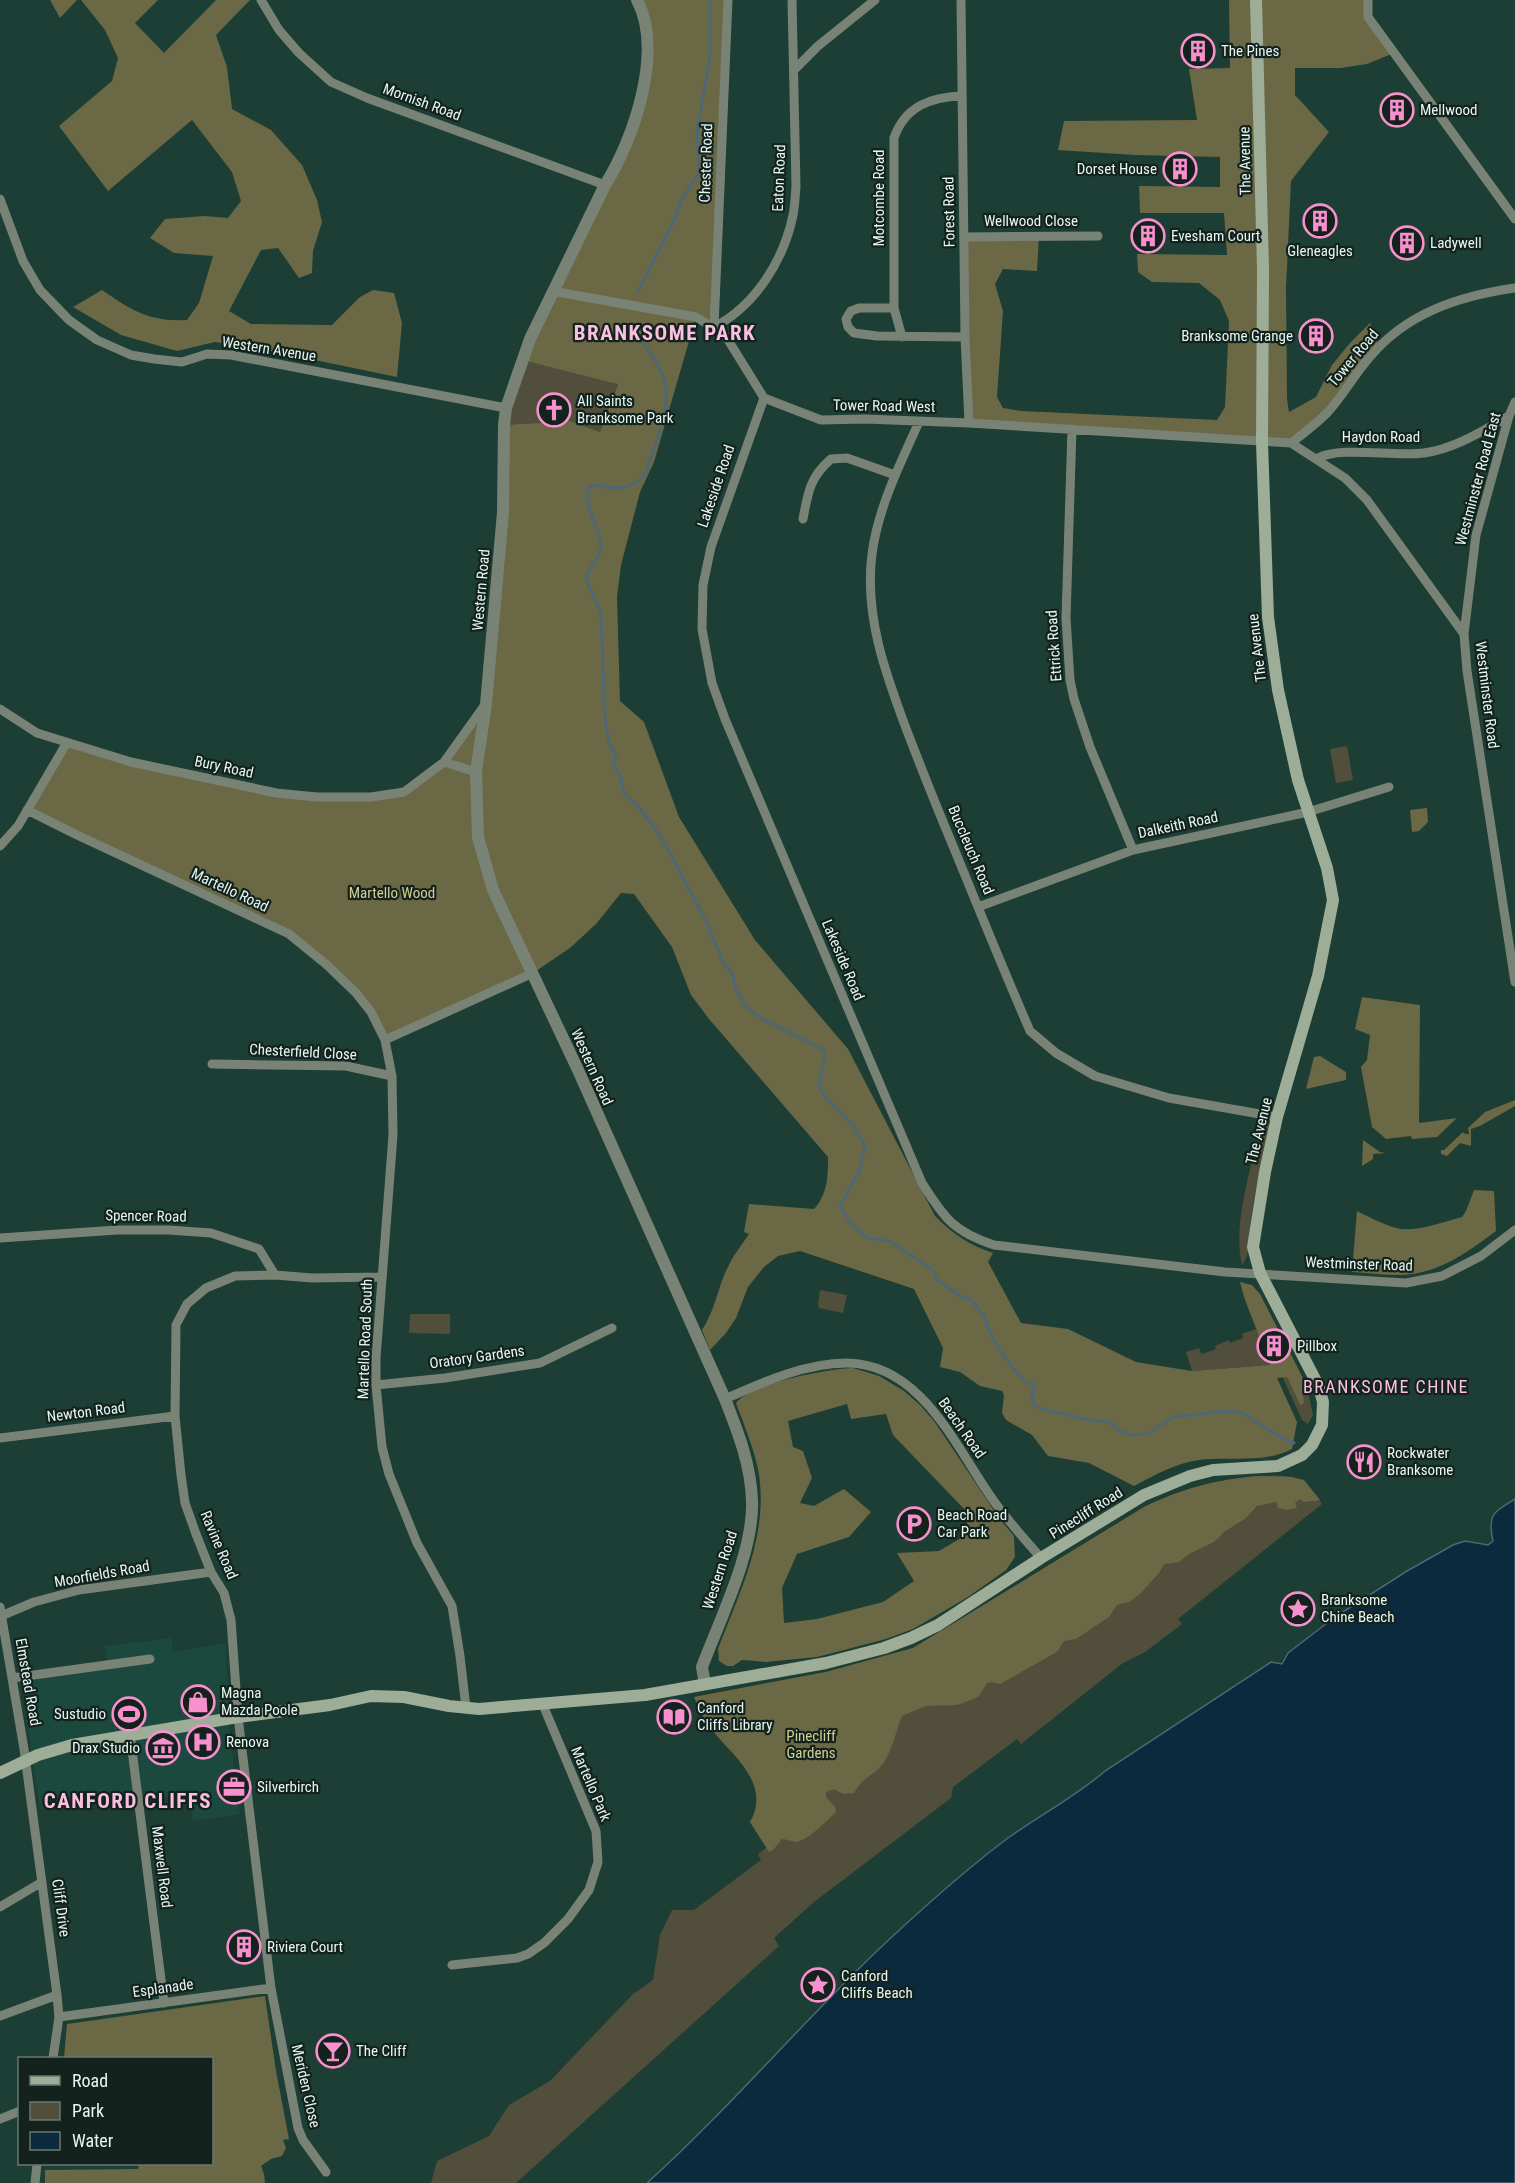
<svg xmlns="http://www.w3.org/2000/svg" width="1515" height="2183" font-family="'Roboto Condensed',sans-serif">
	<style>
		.built { fill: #1c493d }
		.green { fill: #514f3b }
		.forest { fill: #6b6845; fill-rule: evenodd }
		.water { fill: #0c2a3e; stroke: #4d6874; stroke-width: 1.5 }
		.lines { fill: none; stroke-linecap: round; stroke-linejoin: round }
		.stream { stroke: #4d6874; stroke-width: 3 }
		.minor { stroke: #798375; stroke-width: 9 }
		.tertiary { stroke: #798375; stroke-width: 12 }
		.secondary { stroke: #9dad98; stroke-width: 12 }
		.labels { text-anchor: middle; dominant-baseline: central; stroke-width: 4.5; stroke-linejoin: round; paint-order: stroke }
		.poi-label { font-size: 15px; fill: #e5f8f1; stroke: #13221d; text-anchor: start }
		.street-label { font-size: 15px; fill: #e5f8f1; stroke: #13221d }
		.park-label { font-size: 15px; fill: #d5cf91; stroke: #13221d }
		.quarter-label { font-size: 18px; letter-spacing: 1.5px; fill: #fbbfe0; stroke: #13221d }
		.district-label { font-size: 21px; font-weight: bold; letter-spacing: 1.5px; fill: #fbbfe0; stroke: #13221d }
	</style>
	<rect width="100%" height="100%" fill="#1c3e34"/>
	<path class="built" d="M171,1638L173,1652L226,1643L229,1724L240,1814L193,1821L189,1794L96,1807L94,1802L40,1809L21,1681L108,1668L105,1646Z"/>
	<path class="green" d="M522,360L618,383L600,432L570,421L504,425Z
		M1347,746L1353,780L1336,783L1330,749Z
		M1268,1122L1270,1126C1262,1161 1253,1197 1249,1234C1248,1245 1250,1256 1242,1265C1232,1224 1252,1166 1261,1125Z
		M820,1290L847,1295L843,1313L819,1308L818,1304Z
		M410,1314H450V1334L409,1333Z
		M1256,1329L1271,1365L1192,1371L1186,1352L1199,1348L1202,1354L1216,1349L1215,1346L1229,1340L1230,1343L1243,1338L1242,1334Z
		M1282,1376L1287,1377L1300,1405L1307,1386L1313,1415L1308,1424L1302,1420Z
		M1258,1476C1293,1476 1301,1472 1322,1504L1178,1619L1182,1624L1145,1652L1123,1663L1021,1744L1017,1739L953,1787L951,1798L814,1902L774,1938L779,1946L516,2183H431L437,2161L489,2136L509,2105L550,2081L633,1994L653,1980L660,1935L672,1910H694L761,1860L758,1854L767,1847L750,1822C772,1784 733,1756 712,1730C705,1720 699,1708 694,1697L826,1672L913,1648L1144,1507C1183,1488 1215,1480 1258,1476Z"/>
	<path class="forest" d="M50,0H77L60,18Z
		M81,0H158L135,23L164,53L216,0H250L216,35L227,67L232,109L271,130L302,165L317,200L322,222L313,251L312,273L299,278L278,248L261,250L229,311L251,324L332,325L360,297L373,290L394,293L402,323L397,377L281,353L215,342L177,351L121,335L73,307L102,290C131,310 149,322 187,320L199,303L213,256L174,253L150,238L165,219L204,216L228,218L241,201L232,172L192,120L108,191L59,126L112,81L118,58L105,30Z
		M637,0H728L714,327L696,317L654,462L640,492L621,565L617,597L620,701L644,722L679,817L755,940L848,1049L935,1216C953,1234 969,1245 993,1253L988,1262L1021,1323L1068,1329L1136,1362L1192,1371L1270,1365L1244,1297L1240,1282L1252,1285L1260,1294L1307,1386L1303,1395L1304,1403L1300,1405L1287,1377L1277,1378L1297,1422L1292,1449C1264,1464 1230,1456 1199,1460C1176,1463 1155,1475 1134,1486L1089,1463L1048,1456L1032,1435L1006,1420L1002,1413L1004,1395L1002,1391L980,1386L960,1372L940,1367L943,1348L914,1289L800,1251L778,1256L764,1267L748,1287L736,1318L726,1333L710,1350L702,1330C716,1309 717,1288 728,1267C733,1255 742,1245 749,1234L744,1232L749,1204L814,1209C828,1194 828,1175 828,1157L709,1019L691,995L672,947L634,894L621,893L596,924L570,948L533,973L385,1040L371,1012L289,934L27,810L66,744L317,797L404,792L444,762L486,704L504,425L570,421L600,432L618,384L522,360L617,166L648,50Z
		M1229,0H1368V17L1394,53L1367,64L1341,68H1295V95L1329,132L1291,181L1286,288L1287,399L1289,412L1316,397L1332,365L1350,343L1370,323L1379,348L1328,412L1291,443L969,423L964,237L1039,236L1037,271L1003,269L995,284L1003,311L997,397L1003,408L1021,411L1217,420L1225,407L1229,321L1220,300L1199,283L1152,282L1138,272L1137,254L1227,255L1224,213H1140L1139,186L1220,187V157L1135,155L1058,150L1064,121L1197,120L1189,69L1230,68Z
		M1427,808L1428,822L1419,831L1412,832L1410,810Z
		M1362,997L1420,1005L1419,1123L1457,1118L1437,1137L1412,1139L1411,1136L1386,1139L1372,1127L1361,1067L1367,1060L1370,1035L1355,1029Z
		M1320,1056L1346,1072V1080L1306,1089L1314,1057Z
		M1515,1100V1106L1480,1126L1471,1129V1146L1460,1143L1447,1156L1441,1154V1150H1444L1463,1132L1465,1134H1469L1468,1128L1485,1112Z
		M1363,1140L1380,1152L1386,1153L1373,1154V1159L1362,1166Z
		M1474,1190L1494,1191L1496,1231C1471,1250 1445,1269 1413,1274C1393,1277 1372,1273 1352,1272L1357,1211C1371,1218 1386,1226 1401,1229C1419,1231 1444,1222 1462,1217L1466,1211Z
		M853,1368L879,1376L904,1391L920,1405L934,1421L999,1518L1014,1536L1015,1557L1006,1570L968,1597L913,1629L886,1639L817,1657L766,1662L742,1660L733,1666H727L719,1661L718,1649C740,1591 770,1533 758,1469C753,1446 744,1425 736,1403C751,1383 827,1369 853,1368ZM847,1404L851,1419L886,1414L893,1435L968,1513L966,1535L939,1551L897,1553L914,1581L883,1602L817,1619L784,1623L782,1588L797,1554L849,1537L871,1512L844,1489L814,1506L800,1503L812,1478L803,1451L793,1447L788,1421Z
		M1258,1476L1291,1477L1304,1480L1320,1500L1304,1502L1300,1499L1295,1503L1297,1508L1288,1510L1278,1508L1277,1503L1275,1502L1257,1506L1246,1518L1224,1532L1214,1542L1189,1554L1179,1562L1164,1564L1159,1573L1140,1594L1129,1602L1117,1605L1109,1617L1076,1639L1064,1641L1057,1652L1000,1684L992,1682L987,1683L979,1696L971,1700L957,1705L926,1706L902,1716C896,1730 893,1749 884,1762C875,1776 864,1775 854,1793L843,1794L834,1789L826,1792V1797L835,1807L836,1812C828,1820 807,1841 796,1842C792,1842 787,1839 782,1839L773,1850L769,1852L767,1849L750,1822C772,1784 733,1756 712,1730C704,1720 699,1708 694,1697L826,1672L913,1648L1144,1507C1183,1488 1215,1480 1258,1476Z
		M265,1996L276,2071L289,2139L283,2140L286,2148L282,2156L271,2159L261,2166L264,2174L265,2183H45V2170L138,2169L139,2164H212V2058H64L67,2024Z"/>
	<path class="water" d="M1515,1499V2183H647C738,2101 816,2005 907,1923C940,1893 973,1864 1008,1838C1040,1815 1075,1797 1105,1771L1271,1662L1282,1664L1288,1653L1335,1617L1407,1571L1453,1545L1465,1541L1488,1545L1493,1541C1487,1514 1494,1512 1515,1499Z"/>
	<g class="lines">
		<path class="stream" d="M638,291L674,221L681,200L699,173L697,131L710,57V0
			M633,331C645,346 661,364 665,383C671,412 654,447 645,474C638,484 625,488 613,488C603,488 598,482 588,488C583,509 601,527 601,547C601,559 585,569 587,581C590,593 599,603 601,616L605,720L609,744L616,755L613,765L620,775L624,793L642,811L659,834L677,866L708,925L722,960L733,975L735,988L746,1006L759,1017L822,1049L825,1054L819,1085L822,1093L854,1127L865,1146L859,1172L840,1206L850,1222L867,1238L889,1241L933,1270L936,1279L960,1296L970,1299L984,1316L988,1328L1002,1354L1018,1374L1026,1382L1033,1383L1034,1387L1032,1401L1035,1406L1041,1409L1094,1421H1108L1119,1430L1130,1435L1148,1434L1173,1417L1226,1411L1242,1413L1282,1438L1294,1443"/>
		<path class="minor" d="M261,0L279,30L299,53L331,82L367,98L605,185
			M961,0L965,337L969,423
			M1368,0V17L1515,219
			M794,70L818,46L875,0
			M962,96C931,97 905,106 894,138V308H859L851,311L846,319L848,327L854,333L877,336L965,337
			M0,199L23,261L40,290L69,320L97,340L131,355L154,359L182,362L207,354L231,355L506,408
			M964,237L1098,236
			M552,291L696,317L725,335L764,398L821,420L865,419L969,423L1291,443L1345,478L1367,500L1464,634L1467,671L1515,982
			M894,308L902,337
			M714,327C755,306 784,260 793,215C795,206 795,196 796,187L792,0
			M714,327L728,0
			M764,398L711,547L703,585L702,629L712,683L725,719L922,1183C944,1218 954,1232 994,1245L1225,1272L1406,1283L1442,1276L1481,1256L1515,1230
			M919,422C900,464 878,508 872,554C864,616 886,675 907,731C922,770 937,808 953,846C978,907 1003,969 1030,1031L1056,1053L1095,1076L1169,1098L1277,1117
			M1072,429L1066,618L1070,680L1074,699L1090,747L1133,850
			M1291,443C1304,433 1316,424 1327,413C1343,396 1354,375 1369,358C1406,313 1459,296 1515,288
			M1318,458C1341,446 1394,457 1424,453C1455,449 1482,431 1509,416
			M803,519C808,492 810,477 831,459L847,458L895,475
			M1464,634L1476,535L1509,416L1515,402
			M0,709L37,733L131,762L276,793L317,797H371L404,792L444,762L484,706
			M444,762L476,772
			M27,810L77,835L289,934L327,965L356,993L371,1012L385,1040L392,1076L393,1135L376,1358V1385L382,1447L389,1474L417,1543L452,1606L460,1656L466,1708
			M0,846L18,826L66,744
			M978,907L1133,850L1308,812L1389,787
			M385,1040L533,973
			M212,1064L346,1066L392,1076
			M0,1238L117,1230H169L211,1233L259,1249L275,1275
			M376,1385L445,1378L540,1363L612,1328
			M725,1399C763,1382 805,1363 847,1363C920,1364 954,1443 989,1494C1004,1517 1023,1537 1041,1558
			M0,1438L175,1416
			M0,1607L24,1749L57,1995L59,2017L53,2058
			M1,1616L34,1602L79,1590L211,1572
			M12,1678L150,1659
			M130,1734L164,2003
			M0,1907L42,1882
			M452,1965L517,1958L528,1954L544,1943L568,1919L589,1890L598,1862L596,1831L543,1705
			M0,2016L57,1995
			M59,2017L271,1988
			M0,2119L20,2111
			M326,2172L303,2140L298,2128L271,1988L238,1717L231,1620L224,1593L211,1572L196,1534L185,1503L181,1475L175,1416L176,1325L187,1304L206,1288L235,1276L275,1275L312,1278L381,1277
			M35,2183L37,2164"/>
		<path class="tertiary" d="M637,0C664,51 634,139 605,185L530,339L506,408L504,425L503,512L486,704L476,772L478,837L493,890L578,1070L725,1399C738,1432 751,1465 752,1501C754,1551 720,1619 702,1667L705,1684"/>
		<path class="secondary" d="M0,1773L38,1755L72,1745L238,1717L330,1705L371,1696L404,1697L449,1706L479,1709L645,1695L826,1663L884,1648L911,1638L938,1625L1041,1558L1144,1495L1190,1476L1213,1470L1278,1466L1302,1455L1312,1445L1322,1425L1323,1402L1319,1387L1260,1273L1253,1247L1265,1172L1277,1117L1318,976L1333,900L1327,868L1298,780L1278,690L1268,617L1262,442L1263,269L1256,0"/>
	</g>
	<defs>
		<g id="building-ring" transform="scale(1.725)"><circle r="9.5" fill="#13221d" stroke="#f790cd" stroke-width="1.5"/><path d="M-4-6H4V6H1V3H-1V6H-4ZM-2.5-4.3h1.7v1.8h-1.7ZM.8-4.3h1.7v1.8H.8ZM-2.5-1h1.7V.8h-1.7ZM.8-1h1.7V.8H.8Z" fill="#f790cd"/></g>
		<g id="church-ring" transform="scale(1.725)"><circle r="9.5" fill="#13221d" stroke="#f790cd" stroke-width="1.5"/><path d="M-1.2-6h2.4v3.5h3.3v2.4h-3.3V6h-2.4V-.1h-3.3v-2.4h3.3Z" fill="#f790cd"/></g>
		<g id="restaurant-ring" transform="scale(1.725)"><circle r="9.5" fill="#13221d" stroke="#f790cd" stroke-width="1.5"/><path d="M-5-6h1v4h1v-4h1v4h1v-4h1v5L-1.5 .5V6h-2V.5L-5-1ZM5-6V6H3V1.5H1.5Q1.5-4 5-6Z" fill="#f790cd"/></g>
		<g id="parking-ring" transform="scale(1.725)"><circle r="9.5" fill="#13221d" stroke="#f790cd" stroke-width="1.5"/><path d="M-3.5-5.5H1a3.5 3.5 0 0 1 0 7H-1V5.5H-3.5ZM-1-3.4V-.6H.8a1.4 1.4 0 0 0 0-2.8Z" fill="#f790cd"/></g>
		<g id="sight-ring" transform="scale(1.725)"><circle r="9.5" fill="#13221d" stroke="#f790cd" stroke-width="1.5"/><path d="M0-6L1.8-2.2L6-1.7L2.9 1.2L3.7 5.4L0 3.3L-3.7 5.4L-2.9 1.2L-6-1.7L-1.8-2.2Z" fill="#f790cd"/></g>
		<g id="shop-ring" transform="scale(1.725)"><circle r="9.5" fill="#13221d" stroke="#f790cd" stroke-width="1.5"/><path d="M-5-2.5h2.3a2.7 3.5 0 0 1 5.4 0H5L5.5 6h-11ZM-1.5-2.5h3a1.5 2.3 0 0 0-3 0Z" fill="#f790cd"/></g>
		<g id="stadium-ring" transform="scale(1.725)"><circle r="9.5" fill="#13221d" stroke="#f790cd" stroke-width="1.5"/><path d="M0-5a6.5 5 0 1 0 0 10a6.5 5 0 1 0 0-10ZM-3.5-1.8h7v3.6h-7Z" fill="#f790cd"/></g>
		<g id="library-ring" transform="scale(1.725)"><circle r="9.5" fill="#13221d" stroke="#f790cd" stroke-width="1.5"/><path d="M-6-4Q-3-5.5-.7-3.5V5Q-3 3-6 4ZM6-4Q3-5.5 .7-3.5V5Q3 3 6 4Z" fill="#f790cd"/></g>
		<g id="hospital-ring" transform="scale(1.725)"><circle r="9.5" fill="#13221d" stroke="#f790cd" stroke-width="1.5"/><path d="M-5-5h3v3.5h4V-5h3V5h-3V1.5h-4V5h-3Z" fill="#f790cd"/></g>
		<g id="museum-ring" transform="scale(1.725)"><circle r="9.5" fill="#13221d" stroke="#f790cd" stroke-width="1.5"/><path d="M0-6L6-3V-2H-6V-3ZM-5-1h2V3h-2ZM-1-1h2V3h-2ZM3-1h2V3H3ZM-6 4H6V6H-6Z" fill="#f790cd"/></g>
		<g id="office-ring" transform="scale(1.725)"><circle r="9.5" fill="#13221d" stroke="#f790cd" stroke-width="1.5"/><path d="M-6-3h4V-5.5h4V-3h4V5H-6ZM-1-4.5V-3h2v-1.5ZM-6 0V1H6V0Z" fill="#f790cd"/></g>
		<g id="bar-ring" transform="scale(1.725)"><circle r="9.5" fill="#13221d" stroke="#f790cd" stroke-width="1.5"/><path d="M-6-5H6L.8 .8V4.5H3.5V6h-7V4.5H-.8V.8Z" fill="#f790cd"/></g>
	</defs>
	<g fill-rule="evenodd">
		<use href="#building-ring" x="1198" y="51"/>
		<use href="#building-ring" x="1397" y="110"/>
		<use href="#building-ring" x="1180" y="169"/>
		<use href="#building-ring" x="1320" y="221"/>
		<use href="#building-ring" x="1148" y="236"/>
		<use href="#building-ring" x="1407" y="243"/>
		<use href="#building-ring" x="1316" y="336"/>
		<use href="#church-ring" x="554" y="410"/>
		<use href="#building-ring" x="1274" y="1346"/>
		<use href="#restaurant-ring" x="1364" y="1462"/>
		<use href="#parking-ring" x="914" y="1524"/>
		<use href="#sight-ring" x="1298" y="1609"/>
		<use href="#shop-ring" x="198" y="1702"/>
		<use href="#stadium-ring" x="129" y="1714"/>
		<use href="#library-ring" x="674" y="1717"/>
		<use href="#hospital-ring" x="203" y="1742"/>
		<use href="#museum-ring" x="163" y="1748"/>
		<use href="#office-ring" x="234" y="1787"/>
		<use href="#building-ring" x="244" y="1947"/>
		<use href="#sight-ring" x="818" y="1985"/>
		<use href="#bar-ring" x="333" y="2051"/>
	</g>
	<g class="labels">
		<g class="poi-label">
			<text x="1221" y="51">The Pines</text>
			<text x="1420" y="110">Mellwood</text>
			<text x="1157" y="169" text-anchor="end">Dorset House</text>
			<text x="1171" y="236">Evesham Court</text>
			<text x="1430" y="243">Ladywell</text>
			<text x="1320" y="251" text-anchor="middle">Gleneagles</text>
			<text x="1293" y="336" text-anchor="end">Branksome Grange</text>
			<text x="577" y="401">All Saints<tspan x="577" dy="17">Branksome Park</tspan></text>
			<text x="1297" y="1346">Pillbox</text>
			<text x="1387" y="1453">Rockwater<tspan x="1387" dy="17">Branksome</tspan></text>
			<text x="937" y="1515">Beach Road<tspan x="937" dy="17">Car Park</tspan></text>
			<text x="1321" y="1600">Branksome<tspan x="1321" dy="17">Chine Beach</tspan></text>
			<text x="221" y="1693">Magna<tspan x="221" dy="17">Mazda Poole</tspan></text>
			<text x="697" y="1708">Canford<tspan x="697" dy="17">Cliffs Library</tspan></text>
			<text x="106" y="1714" text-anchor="end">Sustudio</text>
			<text x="226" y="1742">Renova</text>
			<text x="140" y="1748" text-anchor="end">Drax Studio</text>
			<text x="257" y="1787">Silverbirch</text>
			<text x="267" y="1947">Riviera Court</text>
			<text x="841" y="1976">Canford<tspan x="841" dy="17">Cliffs Beach</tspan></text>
			<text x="356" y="2051">The Cliff</text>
		</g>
		<g class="street-label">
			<text transform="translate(422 102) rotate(20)">Mornish Road</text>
			<text transform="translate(1245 161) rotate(-91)">The Avenue</text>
			<text transform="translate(706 163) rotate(-88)">Chester Road</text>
			<text transform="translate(779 178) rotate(-88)">Eaton Road</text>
			<text transform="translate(879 198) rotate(-90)">Motcombe Road</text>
			<text transform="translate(949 212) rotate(-91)">Forest Road</text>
			<text x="1031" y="221">Wellwood Close</text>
			<text transform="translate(269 349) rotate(9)">Western Avenue</text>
			<text transform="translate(1353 358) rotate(-50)">Tower Road</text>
			<text transform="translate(884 406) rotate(1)">Tower Road West</text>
			<text x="1381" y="437">Haydon Road</text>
			<text transform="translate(1478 479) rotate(-75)">Westminster Road East</text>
			<text transform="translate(716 486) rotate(-71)">Lakeside Road</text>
			<text transform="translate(481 590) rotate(-85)">Western Road</text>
			<text transform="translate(1054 646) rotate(-94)">Ettrick Road</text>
			<text transform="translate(1257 648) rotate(-97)">The Avenue</text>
			<text transform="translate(1487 695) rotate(83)">Westminster Road</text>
			<text transform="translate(224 767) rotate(12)">Bury Road</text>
			<text transform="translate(1178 825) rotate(-12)">Dalkeith Road</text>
			<text transform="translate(971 850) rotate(67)">Buccleuch Road</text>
			<text transform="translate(230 890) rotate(25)">Martello Road</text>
			<text transform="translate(843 960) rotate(67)">Lakeside Road</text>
			<text transform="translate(303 1052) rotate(3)">Chesterfield Close</text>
			<text transform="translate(592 1067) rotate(66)">Western Road</text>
			<text transform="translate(1259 1131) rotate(-76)">The Avenue</text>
			<text transform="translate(146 1216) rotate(1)">Spencer Road</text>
			<text transform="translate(1359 1264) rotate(2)">Westminster Road</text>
			<text transform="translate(365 1339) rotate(-88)">Martello Road South</text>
			<text transform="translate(477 1357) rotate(-8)">Oratory Gardens</text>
			<text transform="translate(86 1412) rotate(-7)">Newton Road</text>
			<text transform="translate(962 1428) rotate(55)">Beach Road</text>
			<text transform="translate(1086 1513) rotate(-32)">Pinecliff Road</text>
			<text transform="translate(219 1545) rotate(67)">Ravine Road</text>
			<text transform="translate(720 1570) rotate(-72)">Western Road</text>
			<text transform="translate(102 1574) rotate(-10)">Moorfields Road</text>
			<text transform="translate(28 1682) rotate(80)">Elmstead Road</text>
			<text transform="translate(591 1784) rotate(67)">Martello Park</text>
			<text transform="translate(162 1867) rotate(83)">Maxwell Road</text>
			<text transform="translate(61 1908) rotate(82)">Cliff Drive</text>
			<text transform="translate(163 1988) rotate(-8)">Esplanade</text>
			<text transform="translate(306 2086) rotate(77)">Meriden Close</text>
		</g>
		<g class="park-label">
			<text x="392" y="893">Martello Wood</text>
			<text x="811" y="1736">Pinecliff<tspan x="811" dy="17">Gardens</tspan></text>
		</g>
		<g class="quarter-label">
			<text x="1386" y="1386">BRANKSOME CHINE</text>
		</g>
		<g class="district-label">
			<text x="665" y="333">BRANKSOME PARK</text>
			<text x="128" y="1801">CANFORD CLIFFS</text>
		</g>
	</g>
	<rect x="18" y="2057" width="195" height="108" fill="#13221d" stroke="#677872" stroke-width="1.5"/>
	<rect x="30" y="2076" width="30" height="9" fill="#9dad98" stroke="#677872" stroke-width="1.5"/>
	<text x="72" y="2087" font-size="18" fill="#e5f8f1">Road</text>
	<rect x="30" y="2102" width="30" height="18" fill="#514f3b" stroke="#677872" stroke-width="1.5"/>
	<text x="72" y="2117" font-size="18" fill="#e5f8f1">Park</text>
	<rect x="30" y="2132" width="30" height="18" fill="#0c2a3e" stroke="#677872" stroke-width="1.5"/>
	<text x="72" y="2147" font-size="18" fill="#e5f8f1">Water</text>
</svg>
